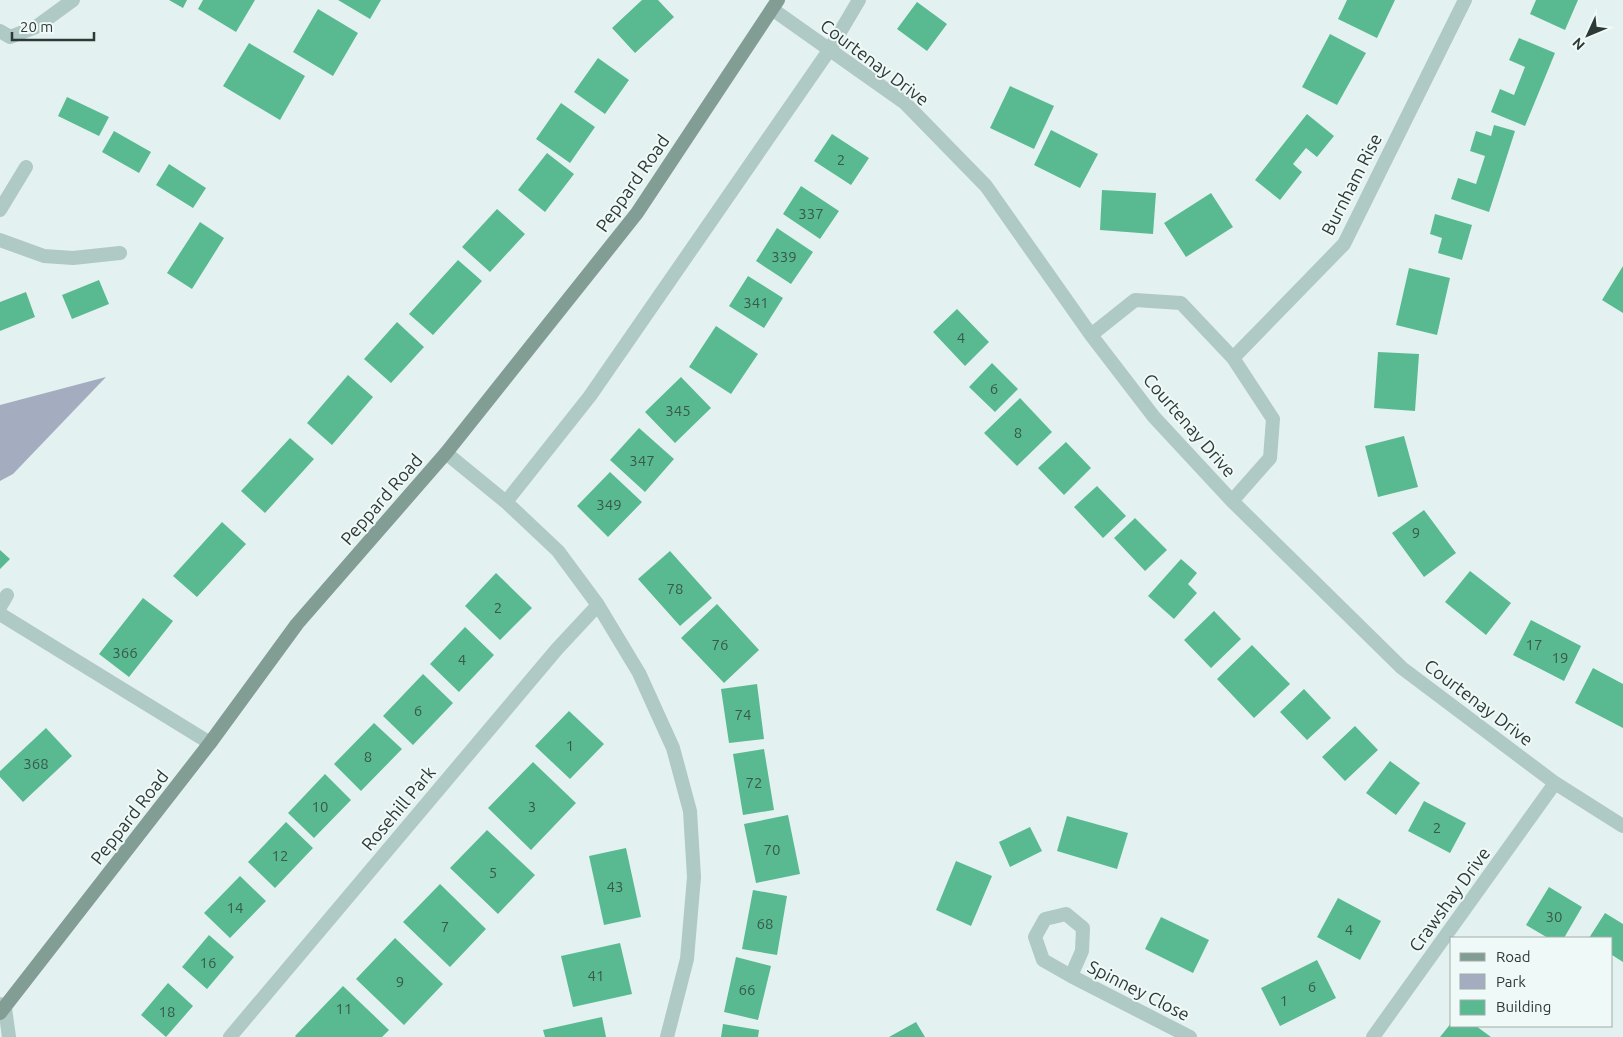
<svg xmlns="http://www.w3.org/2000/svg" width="1623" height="1037" font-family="Ubuntu,sans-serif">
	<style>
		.green { fill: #a4adc0 }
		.building { fill: #59ba91 }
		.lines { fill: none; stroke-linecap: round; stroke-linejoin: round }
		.service { stroke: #afc9c4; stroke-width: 14 }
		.minor { stroke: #afc9c4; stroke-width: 14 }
		.secondary { stroke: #819d94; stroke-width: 14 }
		.labels { text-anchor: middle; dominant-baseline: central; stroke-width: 4; stroke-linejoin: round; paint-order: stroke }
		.number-label { font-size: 15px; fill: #38594c }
		.street-label { font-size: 18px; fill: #2d3935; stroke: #eff9f8 }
	</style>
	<rect width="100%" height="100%" fill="#e3f2f0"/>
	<path class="green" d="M106,377L13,474L0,481V405Z"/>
	<path class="building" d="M169,0H187L183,8Z
		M203,0H255L236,32L198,9Z
		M338,0H381L370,19Z
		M642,0H658L674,17L635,53L612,28Z
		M1347,0H1395L1377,38L1338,19Z
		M1536,0H1578L1565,30L1530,14Z
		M917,2L947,24L927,51L897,29Z
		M318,9L358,33L333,76L293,52Z
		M1330,34L1366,53L1337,105L1302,87Z
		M1519,38L1555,53L1525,126L1491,112L1500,89L1514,95L1525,67L1509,60Z
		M249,43L305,76L280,120L223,86Z
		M598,58L629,80L605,114L574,92Z
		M1010,86L1054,106L1034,149L990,128Z
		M67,97L109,117L99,136L58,116Z
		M561,103L595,127L570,163L536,139Z
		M1307,114L1334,136L1317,157L1306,148L1293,164L1302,172L1280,200L1255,180Z
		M1494,125L1515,131L1489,212L1451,199L1458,178L1476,184L1485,156L1470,151L1476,131L1491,136Z
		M1051,130L1098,154L1080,188L1034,165Z
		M114,131L151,152L139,173L102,152Z
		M832,134L869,158L851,185L814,161Z
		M547,153L574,174L545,212L518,190Z
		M169,164L206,188L193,208L156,185Z
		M801,186L839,211L820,239L783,214Z
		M1102,190L1156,193L1153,234L1100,230Z
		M1211,193L1233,227L1186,257L1164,223Z
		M497,209L525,234L490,272L462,247Z
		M1435,214L1472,225L1462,260L1438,253L1442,238L1430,234Z
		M200,222L224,238L192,289L167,273Z
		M777,228L813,252L791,284L756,261Z
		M458,260L482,281L433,335L409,314Z
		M1623,266V313L1602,300Z
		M1409,268L1450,278L1437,335L1396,325Z
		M748,276L783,298L764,328L729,306Z
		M99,280L109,304L72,319L62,295Z
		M26,292L35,317L0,331V302Z
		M957,309L989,342L965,366L933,332Z
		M397,322L424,347L391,383L364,359Z
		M716,326L758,354L731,394L689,367Z
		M1378,352L1419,354L1415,411L1374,408Z
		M992,363L1018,389L995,412L969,387Z
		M348,375L373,397L332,445L307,423Z
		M681,377L711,408L675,443L645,412Z
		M1020,398L1052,432L1017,466L984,433Z
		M639,428L674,459L645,492L610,460Z
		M1404,436L1418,487L1378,497L1365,446Z
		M290,438L314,459L265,513L241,491Z
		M1066,442L1091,468L1064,495L1038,468Z
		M610,472L642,502L608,537L577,506Z
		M1097,486L1126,516L1103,538L1074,507Z
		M1424,510L1456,553L1424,577L1392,533Z
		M1135,518L1167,550L1145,571L1114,538Z
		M222,522L246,544L197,597L173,576Z
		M0,550L10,559L0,569Z
		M670,551L712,598L680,626L638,579Z
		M1181,559L1197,573L1188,584L1197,593L1174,619L1148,596Z
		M1470,571L1511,603L1486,635L1445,602Z
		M496,573L532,608L500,640L465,606Z
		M143,598L173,621L129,677L99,654Z
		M717,604L759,650L724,683L681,638Z
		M1214,611L1241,639L1211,668L1184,640Z
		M1531,620L1581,646L1564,681L1513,655Z
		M465,627L494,655L459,692L430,664Z
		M1252,645L1290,684L1254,718L1217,679Z
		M1593,668L1623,684V728L1575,703Z
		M423,674L453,703L413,745L383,716Z
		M757,684L764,739L729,743L721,689Z
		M1304,689L1331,718L1307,740L1280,712Z
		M569,711L604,744L570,779L535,746Z
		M374,723L402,749L361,791L334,764Z
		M1355,726L1378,750L1345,781L1322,757Z
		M46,728L72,756L23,802L0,777V771Z
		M764,749L774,810L743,815L733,754Z
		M1390,761L1420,783L1396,815L1366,793Z
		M533,762L576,803L531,850L488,808Z
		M325,774L351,800L314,838L288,813Z
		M1424,801L1466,823L1450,853L1408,831Z
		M788,815L800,874L756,883L744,824Z
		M1067,816L1128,833L1117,869L1057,851Z
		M286,822L313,848L275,888L248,862Z
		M1030,827L1042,851L1010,867L999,842Z
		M487,830L535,875L498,914L450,868Z
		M626,848L641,917L604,925L589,856Z
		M956,861L992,876L971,926L936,910Z
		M240,876L266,901L230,938L204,913Z
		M440,884L486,929L450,967L403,922Z
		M1549,887L1582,907L1564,938H1548L1526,925Z
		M753,890L787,896L777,955L742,949Z
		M1338,898L1381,921L1360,960L1317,937Z
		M1605,913L1623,924V962L1612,955V938H1589Z
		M1161,917L1209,940L1193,973L1145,949Z
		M209,935L234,957L207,989L182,967Z
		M395,938L443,984L404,1025L356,979Z
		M620,943L632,994L573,1007L561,956Z
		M736,957L771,966L758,1020L724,1012Z
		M1317,960L1336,998L1280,1026L1261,988Z
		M168,983L193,1006L166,1037L141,1015Z
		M343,986L389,1030L382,1037H296L295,1036Z
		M602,1017L606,1037H545L543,1030Z
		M916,1022L925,1037H889Z
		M1452,1022V1026H1476L1491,1037H1440Z
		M723,1024L759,1030L758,1037H721Z"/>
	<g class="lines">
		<path class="service" d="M0,240L44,256L73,258L120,253
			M0,607L7,595
			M0,614L210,743"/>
		<path class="minor" d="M772,9L905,103L986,186L1091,335L1154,417L1232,501L1402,668L1555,783L1623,826
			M0,31L10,37L36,27L73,0
			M0,210L26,167
			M1091,335L1135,300L1181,303L1233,358L1273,419L1270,458L1232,501
			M1233,358L1344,244L1465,0
			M446,453L506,502L558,551L598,605L639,673L673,748L690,811L694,877L687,959L667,1037
			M506,502L590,396L830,49L859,0
			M1071,976L1082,951L1083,928L1066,914L1045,919L1035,937L1043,960L1071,976L1190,1037
			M0,1004L5,1008L9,1037
			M230,1037L557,649L598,605
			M1373,1037L1555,783"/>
		<path class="secondary" d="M0,1013L210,743L297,624L446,453L637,213L778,0"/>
	</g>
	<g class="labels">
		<g class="number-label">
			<text x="841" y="159">2</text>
			<text x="811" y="213">337</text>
			<text x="784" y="256">339</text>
			<text x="756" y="302">341</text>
			<text x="961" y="337">4</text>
			<text x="994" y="388">6</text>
			<text x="678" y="410">345</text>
			<text x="1018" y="432">8</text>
			<text x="642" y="460">347</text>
			<text x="609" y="504">349</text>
			<text x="1416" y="532">9</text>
			<text x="675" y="588">78</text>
			<text x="498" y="607">2</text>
			<text x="720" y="644">76</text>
			<text x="1534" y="644">17</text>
			<text x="125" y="652">366</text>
			<text x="1560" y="657">19</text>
			<text x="462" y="659">4</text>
			<text x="418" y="710">6</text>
			<text x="743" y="714">74</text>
			<text x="570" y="745">1</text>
			<text x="368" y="756">8</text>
			<text x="36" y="763">368</text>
			<text x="754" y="782">72</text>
			<text x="320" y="806">10</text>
			<text x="532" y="806">3</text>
			<text x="1437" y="827">2</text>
			<text x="772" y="849">70</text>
			<text x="280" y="855">12</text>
			<text x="493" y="872">5</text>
			<text x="615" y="886">43</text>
			<text x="235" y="907">14</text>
			<text x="1554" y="916">30</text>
			<text x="765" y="923">68</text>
			<text x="445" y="926">7</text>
			<text x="1349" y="929">4</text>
			<text x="208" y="962">16</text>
			<text x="596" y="975">41</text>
			<text x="400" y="981">9</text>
			<text x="1312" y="986">6</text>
			<text x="747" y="989">66</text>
			<text x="1284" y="1000">1</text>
			<text x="344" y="1008">11</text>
			<text x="167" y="1011">18</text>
		</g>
		<g class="street-label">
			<text transform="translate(875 62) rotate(37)">Courtenay Drive</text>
			<text transform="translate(632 183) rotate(-55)">Peppard Road</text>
			<text transform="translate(1351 184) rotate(-63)">Burnham Rise</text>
			<text transform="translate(1190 425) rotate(49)">Courtenay Drive</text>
			<text transform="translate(381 499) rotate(-49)">Peppard Road</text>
			<text transform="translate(1479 702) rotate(37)">Courtenay Drive</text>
			<text transform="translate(398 808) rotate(-50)">Rosehill Park</text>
			<text transform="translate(129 817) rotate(-52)">Peppard Road</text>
			<text transform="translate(1449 899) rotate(-54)">Crawshay Drive</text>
			<text transform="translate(1139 990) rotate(27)">Spinney Close</text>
		</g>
	</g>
	<rect x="1450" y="937" width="162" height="90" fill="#eff9f8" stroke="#a1acaa"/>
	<rect x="1460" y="953" width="25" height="8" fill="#819d94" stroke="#a1acaa"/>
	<text x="1496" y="962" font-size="15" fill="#2d3935">Road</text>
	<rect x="1460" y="974" width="25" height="15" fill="#a4adc0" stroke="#a1acaa"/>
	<text x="1496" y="987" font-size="15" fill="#2d3935">Park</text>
	<rect x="1460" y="1000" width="25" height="15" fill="#59ba91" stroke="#a1acaa"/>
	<text x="1496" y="1012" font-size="15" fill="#2d3935">Building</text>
	<g transform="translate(1588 35) rotate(226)" stroke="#eff9f8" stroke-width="4" paint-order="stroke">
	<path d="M0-4L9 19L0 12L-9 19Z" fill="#2d3935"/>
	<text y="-8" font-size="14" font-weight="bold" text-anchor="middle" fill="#2d3935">N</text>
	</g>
	<path d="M12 32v8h82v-8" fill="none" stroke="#2d3935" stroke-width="2.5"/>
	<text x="20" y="32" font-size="15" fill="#2d3935" stroke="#eff9f8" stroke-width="4" paint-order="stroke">20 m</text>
</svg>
